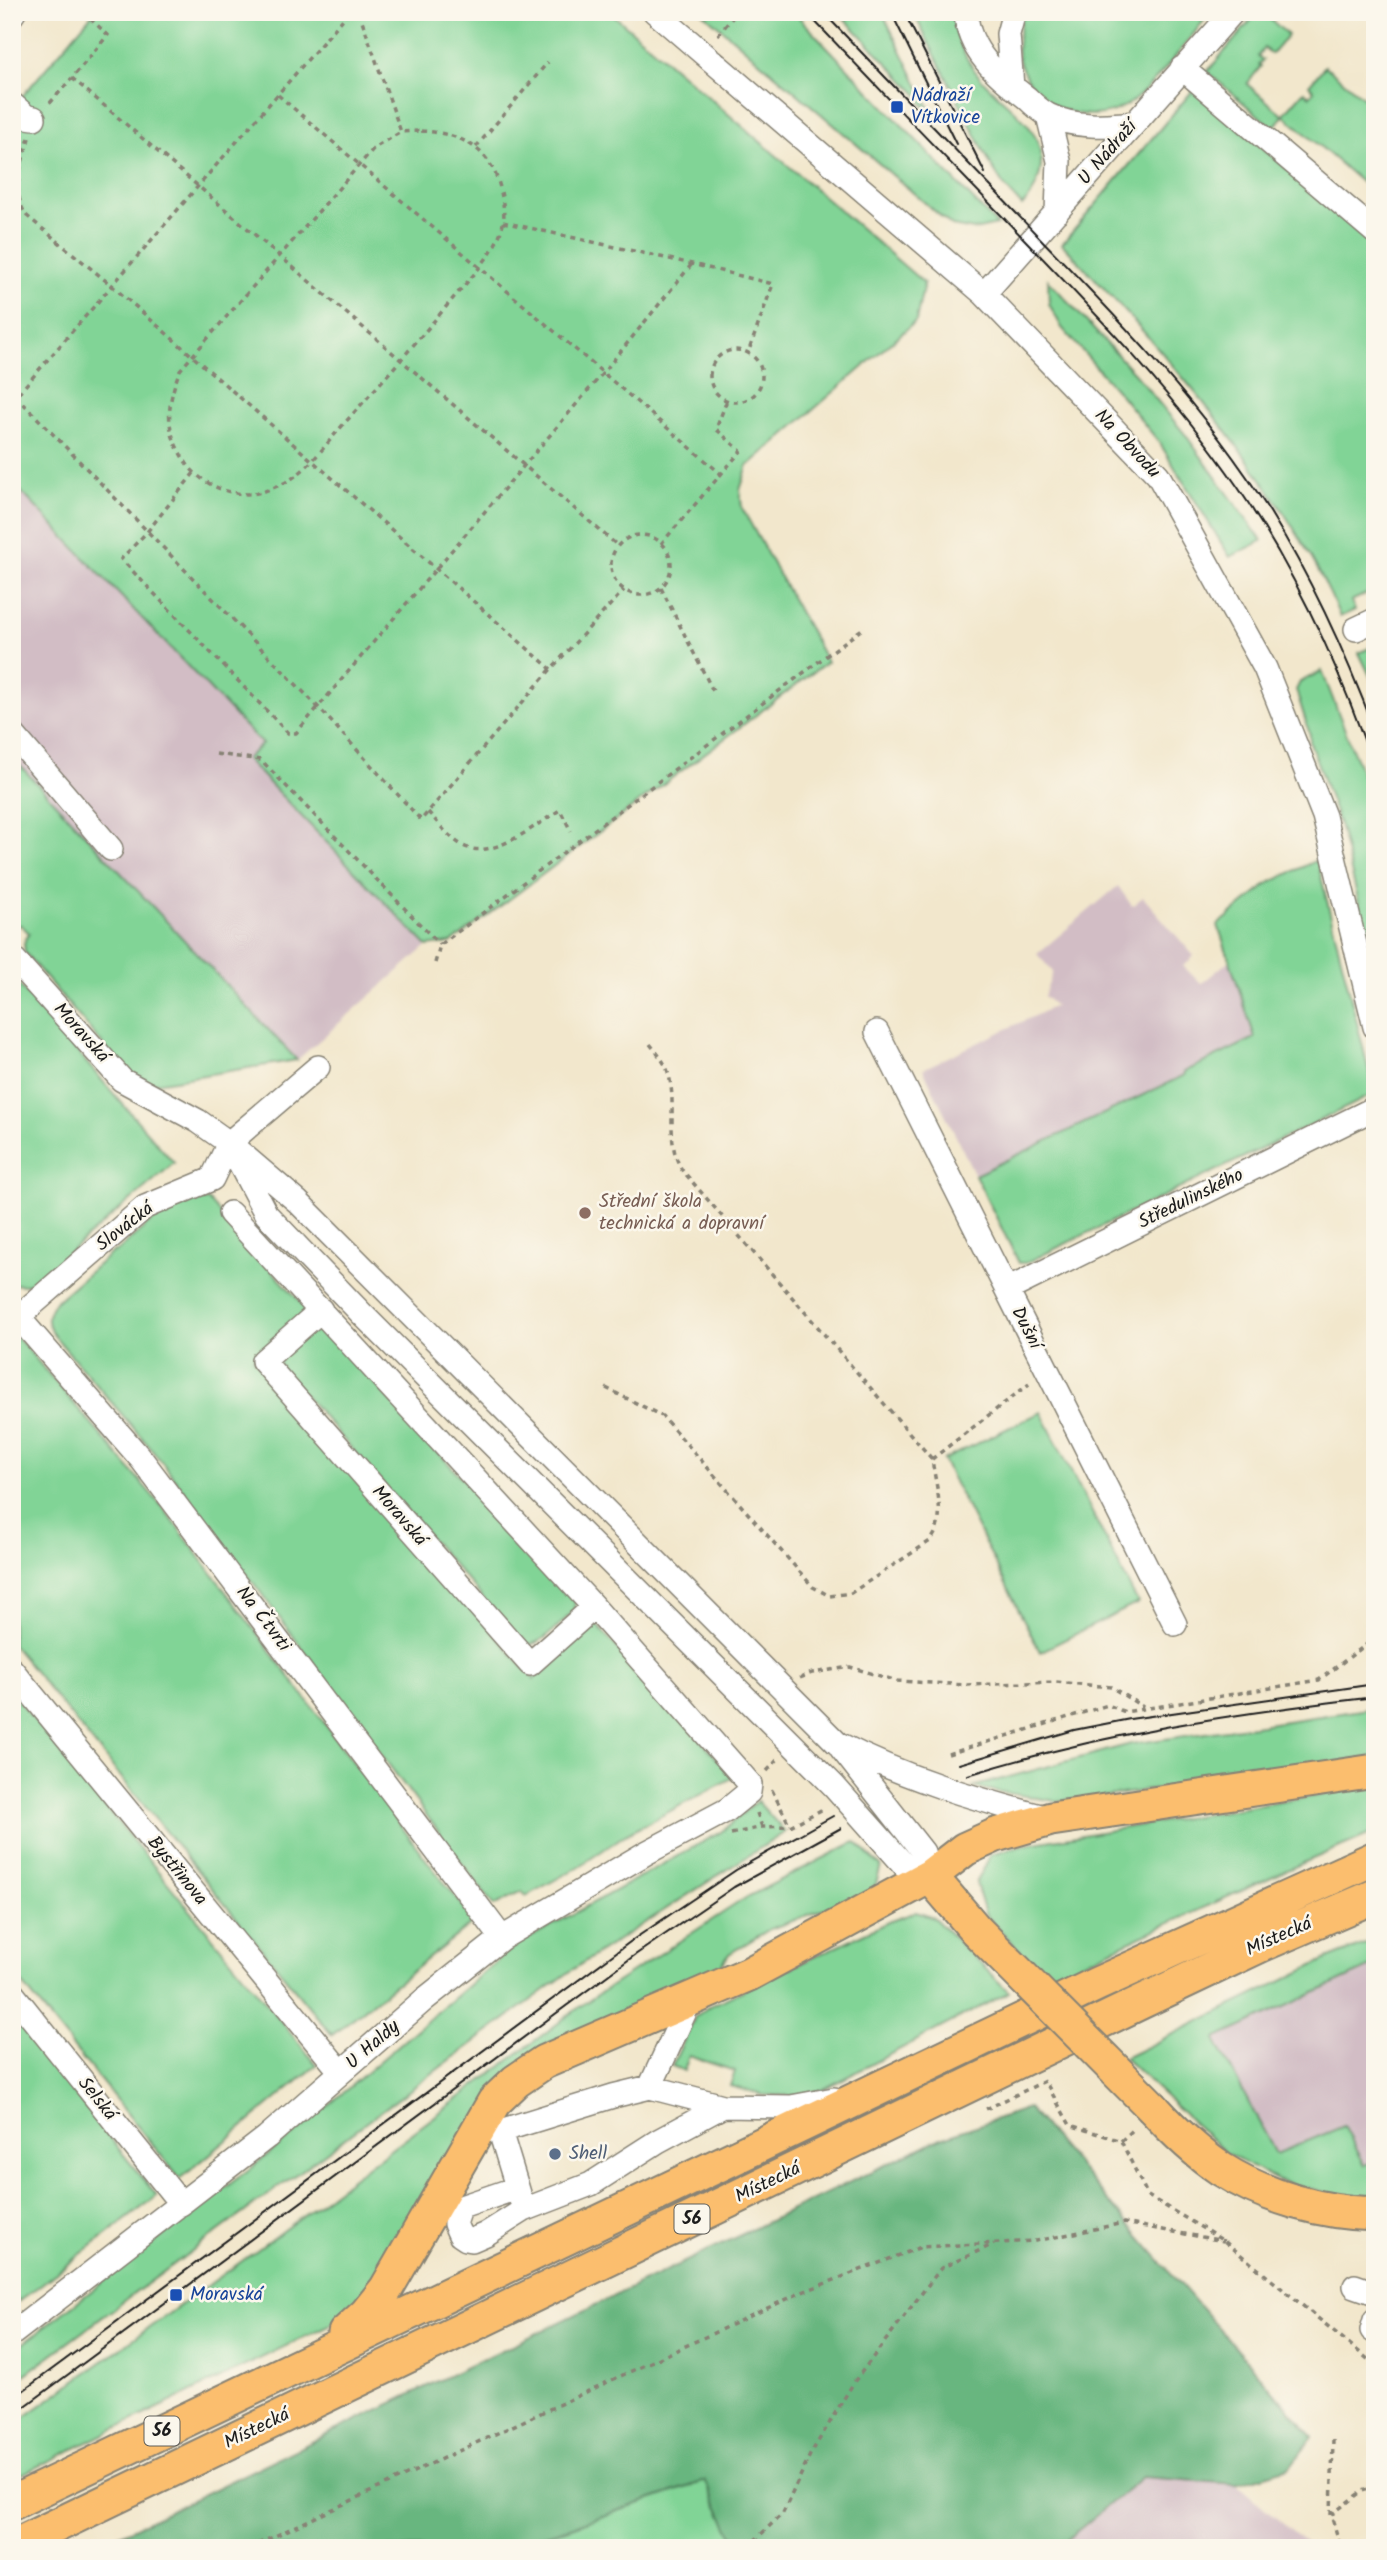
<svg xmlns="http://www.w3.org/2000/svg" width="1387" height="2560" font-family="Kalam,sans-serif">
	<style>
		.industrial { fill: #d2bdc5 }
		.green { fill: #81d496; stroke: #4e7859; stroke-width: 2 }
		.forest { fill: #68b67f; stroke: #42694e; stroke-width: 2 }
		.lines { fill: none; stroke-linecap: round; stroke-linejoin: round }
		.minor-casing { stroke: #878274; stroke-width: 26 }
		.highway-casing { stroke: #878274; stroke-width: 37 }
		.path { stroke: #878274; stroke-width: 3.5; stroke-dasharray: 5 5; stroke-linecap: butt }
		.minor { stroke: #fff; stroke-width: 23 }
		.highway { stroke: #fbbe6e; stroke-width: 33 }
		.tram { stroke: #1c1c1c; stroke-width: 2 }
		.highway-bridge-casing { stroke: #878274; stroke-width: 37; stroke-linecap: butt }
		.highway-bridge { stroke: #fbbe6e; stroke-width: 33 }
		.transit-dot { fill: #1a4fb4; stroke: #fbf7ec; stroke-width: 2.5 }
		.education-dot { fill: #8d6e63; stroke: #fbf7ec; stroke-width: 2.5 }
		.service-dot { fill: #5c6f8a; stroke: #fbf7ec; stroke-width: 2.5 }
		.labels { text-anchor: middle; dominant-baseline: central; stroke-width: 5; stroke-linejoin: round; paint-order: stroke }
		.shield { fill: #fbf7ec; stroke: #5f5e5a; stroke-width: 2 }
		.shield-label { font-size: 18px; font-weight: bold; fill: #1c1c1c }
		.transit-label { font-size: 19px; fill: #164399; stroke: #fbf7ec; text-anchor: start }
		.street-label { font-size: 19px; fill: #1c1c1c; stroke: #fbf7ec }
		.education-label { font-size: 19px; fill: #785e54; stroke: #fbf7ec; text-anchor: start }
		.service-label { font-size: 19px; fill: #4e5e75; stroke: #fbf7ec; text-anchor: start }
	</style>
	<rect width="100%" height="100%" fill="#fbf7ec"/>
	<filter id="ink" filterUnits="userSpaceOnUse"><feTurbulence type="fractalNoise" baseFrequency=".0143" numOctaves="2"/><feDisplacementMap in="SourceGraphic" scale="14" xChannelSelector="R" yChannelSelector="G"/><feConvolveMatrix kernelMatrix="1 2 1 2 8 2 1 2 1" color-interpolation-filters="sRGB"/></filter>
	<filter id="wash" filterUnits="userSpaceOnUse"><feTurbulence type="fractalNoise" baseFrequency=".00686" numOctaves="4" result="noise"/><feDisplacementMap in="SourceGraphic" scale="28" xChannelSelector="R" yChannelSelector="G"/><feGaussianBlur stdDeviation="1.57" result="paint"/><feColorMatrix in="noise" values="0 0 0 0 0 0 0 0 0 0 0 0 0 0 0 0 0 1.4 0 .05"/><feComposite in="paint" operator="in"/></filter>
	<g filter="url(#wash)">
		<rect width="100%" height="100%" fill="#f2e7cc"/>
		<path class="industrial" d="M12,482L262,745L246,759L427,946L297,1060L12,757Z
			M1118,886L1132,906L1143,897L1194,956L1183,966L1201,984L1230,960L1255,1038L1185,1072V1074L975,1175L923,1069L1055,1006L1044,996L1053,972L1037,954Z
			M1375,1965V2161L1365,2165L1344,2126L1276,2155L1215,2039Z
			M1142,2477L1236,2484L1312,2548H1057Z"/>
		<path class="green" d="M94,12H610L924,283L916,321L748,466L740,490L742,508L827,662L451,943L427,946L246,759L262,744L12,482V108Z
			M702,12H794L997,225L974,230L952,226Z
			M838,12H882L929,107L927,109L920,101L921,98Z
			M913,12H952C954,38 968,66 987,85C1012,111 1048,130 1040,173C1037,186 1032,197 1022,206L1004,186L993,169Z
			M1023,12H1211C1191,36 1152,90 1127,105C1086,129 1032,107 1019,60C1015,45 1020,28 1023,12Z
			M1258,12H1275L1270,19L1288,35L1272,54L1264,48L1258,56L1263,60L1259,64L1261,66L1247,84L1283,115L1304,91L1310,96L1314,91L1309,85L1325,66L1375,107V194L1284,115L1273,128L1207,72Z
			M1194,89L1375,244V590L1351,601L1355,610L1340,617C1323,574 1298,534 1273,496C1211,405 1138,323 1062,244Z
			M1048,280L1136,375L1185,434L1262,541L1230,557L1159,442L1119,393L1062,328L1049,304Z
			M1375,645V686L1359,653Z
			M1322,671L1375,807V967L1340,827L1310,742V735L1296,690L1300,682Z
			M12,757L297,1060L138,1086L25,953L24,943L29,933L21,925L12,928Z
			M1317,860L1373,1088L1370,1096L1026,1263H1019L975,1175L1185,1075L1184,1072L1255,1038L1218,925L1269,883Z
			M12,977L174,1163L37,1280L25,1285L12,1284Z
			M196,1200H208L308,1310L253,1358L534,1679L594,1622L734,1777L625,1835L580,1866L526,1896L522,1891L494,1906L214,1530L154,1452L51,1332C46,1321 47,1313 54,1303L114,1251L116,1252C142,1229 161,1209 196,1200Z
			M315,1325L322,1326L575,1601L574,1611C560,1623 543,1646 524,1645L279,1366L280,1358Z
			M12,1331L164,1509L431,1866L475,1921L332,2035L12,1644Z
			M1041,1412L1138,1603L1040,1652L943,1460Z
			M12,1693L317,2065L180,2179L12,1971Z
			M1375,1708V1757L1108,1796L1055,1801L972,1787L1131,1744Z
			M1375,1786V1832L1280,1873L1047,1979L985,1914L976,1883L991,1854L1023,1845Z
			M757,1801L785,1832L572,1970L12,2384V2352L296,2133L513,1947L721,1832Z
			M855,1842L881,1866L874,1891L770,1929L729,1954L715,1975L545,2045L356,2312L12,2479V2426L249,2256L585,2003L747,1897Z
			M916,1912L934,1918L1009,1992L822,2090L798,2096L763,2095L730,2086L735,2071L689,2056L684,2071L672,2066L695,2017L708,2007L888,1922Z
			M1375,1940V1965L1215,2039L1276,2154L1344,2126L1365,2165L1375,2161V2197L1340,2196L1279,2181L1227,2154L1124,2058L1327,1959Z
			M12,2016L157,2196L18,2302L12,2295Z
			M706,2481L739,2548H509Z"/>
		<path class="forest" d="M1028,2108L1313,2437L1289,2468L1236,2484L1142,2477L1057,2548H739L705,2481L509,2548H92L941,2138Z"/>
	</g>
	<g filter="url(#ink)">
		<g class="lines">
			<g class="minor-casing">
				<path id="minor" d="M655,12L984,294L1158,475L1265,668L1324,816L1375,1027
					M966,12C967,51 999,77 1027,98C1033,104 1041,111 1048,115C1074,128 1107,126 1134,123
					M12,15L14,12
					M1182,68L1375,232
					M1012,87L1008,34L1014,12
					M12,104L27,117L34,118
					M1048,115L1059,161L1057,212
					M984,294L1233,12
					M1356,629L1375,620
					M12,733L111,849
					M12,957L122,1080L198,1121L229,1143L298,1202L837,1743C905,1778 975,1799 1048,1818
					M877,1032L1175,1624
					M235,1155L266,1214L362,1314L834,1786L906,1867L930,1876L923,1852L841,1748
					M1007,1290L1375,1108
					M12,1310L142,1460L502,1938
					M321,1310L263,1361L530,1664L594,1607
					M18,1317L145,1207L212,1179L229,1143L318,1067
					M12,1670L341,2072
					M12,1993L181,2204
					M650,2087L690,2001
					M476,2129L500,2131L613,2096L650,2087L723,2106L791,2107L834,2099
					M500,2131L521,2200
					M517,2188L464,2206L459,2212L455,2224L460,2235L466,2239L472,2240L486,2234L524,2210L591,2184L658,2141L723,2106
					M1355,2286L1375,2293
					M1375,2320L1372,2330L1375,2332
					M12,2334L267,2137L425,1999L502,1938L646,1853L727,1810L749,1792L750,1784L594,1607L230,1213"/>
			</g>
			<g class="highway-casing">
				<path id="highway" d="M930,1876L976,1930
					M1153,2108C1173,2130 1196,2152 1221,2169C1265,2197 1323,2213 1375,2214
					M345,2333L366,2314L386,2289L494,2102L516,2081L544,2062L749,1974L930,1876L965,1849L996,1835L1051,1819L1375,1771
					M12,2503L1097,1984L1375,1858
					M12,2547L1139,2003L1261,1945L1375,1896"/>
			</g>
			<path class="path" d="M83,12L108,35L72,78L618,546
				M359,12L401,132
				M718,35L737,12
				M278,95L720,473
				M50,103L72,78
				M421,131C462,133 492,149 501,192C503,202 505,213 503,224C496,254 469,279 450,302C415,344 379,385 342,426C327,443 311,466 291,479C283,484 271,489 262,492C235,499 203,486 187,464C164,431 166,406 180,370L374,148L401,132Z
				M29,138C22,163 10,193 27,216L111,285L551,669
				M476,147L548,62
				M503,222L692,264L773,284L748,353
				M710 376a26 26 0 1 1 52 0a26 26 0 1 1-52 0Z
				M16,396L318,707L421,820L551,669L624,590
				M12,401L349,12
				M194,473L147,532L121,559L288,733H296L603,373L692,264
				M611 565a30 30 0 1 1 60 0a30 30 0 1 1-60 0Z
				M661,544L741,451L716,429L727,400
				M661,588L714,693
				M216,754L261,760L440,945
				M428,812C438,823 448,836 460,844C489,864 535,825 560,810L571,831
				M435,963L440,945L862,629
				M650,1044C657,1053 665,1062 668,1072C678,1104 664,1141 682,1170L932,1459
				M606,1388L662,1416L813,1587L830,1596L851,1593L930,1541C948,1520 935,1484 932,1459L1029,1384
				M800,1678L812,1673L850,1667L897,1681L967,1685L1056,1682L1111,1687L1143,1707
				M948,1754L1108,1705L1125,1712L1319,1680L1375,1638
				M767,1771L778,1759
				M772,1790L790,1826
				M757,1813L762,1827
				M731,1834L762,1827L790,1826L825,1808
				M986,2109L1045,2081L1070,2125L1121,2141L1148,2196L1224,2241L1375,2365
				M1121,2141L1135,2128
				M1333,2440L1331,2515L1341,2548
				M1331,2515L1362,2491L1375,2487
				M249,2548L800,2293L921,2247L1036,2241L1124,2223L1224,2241
				M747,2548L783,2513L810,2455L854,2382L941,2268L994,2244"/>
			<use href="#minor" class="minor"/>
			<use href="#highway" class="highway"/>
			<path class="tram" d="M806,12C879,89 952,165 1026,241C1101,319 1176,397 1237,486C1297,574 1341,670 1375,771
				M823,12C893,86 965,159 1035,233C1120,320 1205,408 1270,512C1313,581 1346,654 1375,731
				M891,12L956,144
				M904,12L985,173
				M959,1764L1074,1730L1130,1719L1375,1684
				M968,1775C1102,1733 1236,1713 1375,1697
				M12,2399L634,1939L736,1870L833,1816
				M12,2416L635,1955L734,1887L841,1828"/>
			<g class="highway-bridge-casing">
				<path id="highway-bridge" d="M976,1930L1153,2108"/>
			</g>
			<use href="#highway-bridge" class="highway-bridge"/>
		</g>
	</g>
	<g class="transit-dot">
		<rect x="890" y="100" width="14" height="14" rx="3.5"/>
		<rect x="169" y="2288" width="14" height="14" rx="3.5"/>
	</g>
	<circle class="education-dot" cx="585" cy="1213" r="7"/>
	<circle class="service-dot" cx="555" cy="2154" r="7"/>
	<g class="labels">
		<g class="shield">
			<rect x="674.5" y="2204.5" width="35" height="29" rx="5"/>
			<rect x="144.5" y="2416.5" width="35" height="29" rx="5"/>
		</g>
		<g class="shield-label">
			<text x="692" y="2219">56</text>
			<text x="162" y="2431">56</text>
		</g>
		<g class="transit-label">
			<text x="911" y="96">Nádraží<tspan x="911" dy="22">Vítkovice</tspan></text>
			<text x="190" y="2295">Moravská</text>
		</g>
		<g class="street-label">
			<text transform="translate(1108 153) rotate(-49)">U Nádraží</text>
			<text transform="translate(1127 444) rotate(47)">Na Obvodu</text>
			<text transform="translate(81 1033) rotate(48)">Moravská</text>
			<text transform="translate(1191 1199) rotate(-26)">Středulinského</text>
			<text transform="translate(125 1227) rotate(-38)">Slovácká</text>
			<text transform="translate(1026 1328) rotate(63)">Dušní</text>
			<text transform="translate(399 1516) rotate(49)">Moravská</text>
			<text transform="translate(263 1619) rotate(53)">Na Čtvrti</text>
			<text transform="translate(177 1871) rotate(51)">Bystřinova</text>
			<text transform="translate(1279 1937) rotate(-24)">Místecká</text>
			<text transform="translate(373 2045) rotate(-41)">U Haldy</text>
			<text transform="translate(97 2099) rotate(51)">Selská</text>
			<text transform="translate(768 2183) rotate(-26)">Místecká</text>
			<text transform="translate(257 2429) rotate(-26)">Místecká</text>
		</g>
		<g class="education-label">
			<text x="599" y="1202">Střední škola<tspan x="599" dy="22">technická a dopravní</tspan></text>
		</g>
		<g class="service-label">
			<text x="569" y="2154">Shell</text>
		</g>
	</g>
	<rect width="1387" height="2560" fill="none" stroke="#fbf7ec" stroke-width="42"/>
</svg>
